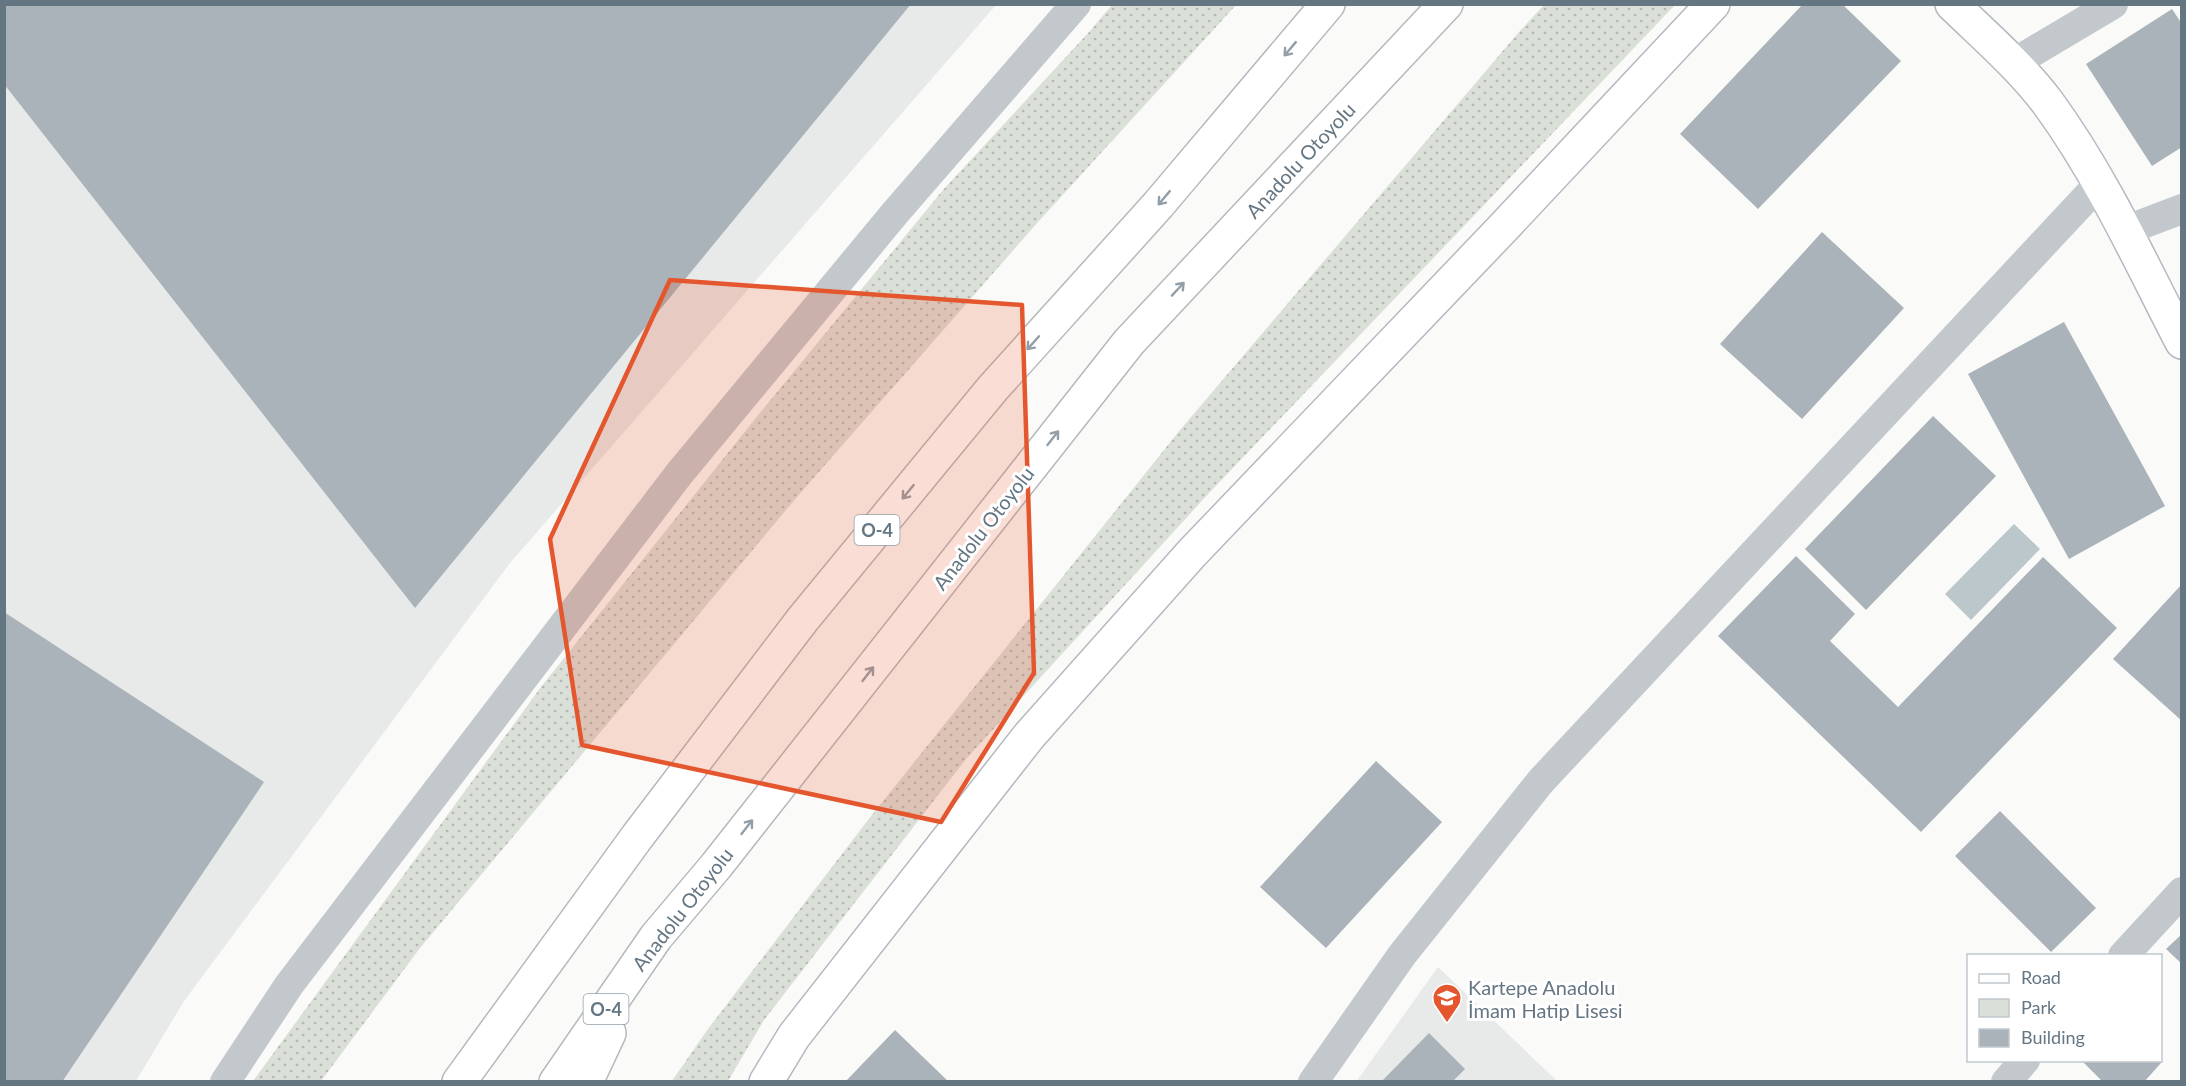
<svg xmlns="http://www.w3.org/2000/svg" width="2186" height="1086" font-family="Lato,sans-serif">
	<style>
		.built { fill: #e8e9e9 }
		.green { fill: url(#green-dots) }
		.water { fill: #bbc7cb }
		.building { fill: #aab3b9 }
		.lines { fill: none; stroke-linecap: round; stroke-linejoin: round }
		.secondary-casing { stroke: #b3babf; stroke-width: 36 }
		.highway-casing { stroke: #b4b9bd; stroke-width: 36 }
		.street { stroke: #c3c8cc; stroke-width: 30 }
		.secondary { stroke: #fff; stroke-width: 33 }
		.highway { stroke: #fff; stroke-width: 33 }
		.oneway { stroke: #939fa8 }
		.marked { fill: #e4572e; fill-opacity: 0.2; stroke: #e4572e; stroke-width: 4.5; stroke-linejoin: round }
		.labels { text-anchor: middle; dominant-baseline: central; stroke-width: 6; stroke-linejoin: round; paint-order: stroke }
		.shield { fill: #fff; stroke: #939fa8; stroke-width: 1.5 }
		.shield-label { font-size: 18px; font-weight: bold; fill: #657683 }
		.street-label { font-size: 20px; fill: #657683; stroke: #fff }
		.poi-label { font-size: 20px; fill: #657683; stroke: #fff; text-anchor: start }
	</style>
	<defs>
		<pattern id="green-dots" width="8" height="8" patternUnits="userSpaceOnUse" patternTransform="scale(1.5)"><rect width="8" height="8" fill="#dadfd7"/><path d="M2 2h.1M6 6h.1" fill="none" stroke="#b4b9b4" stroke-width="1.8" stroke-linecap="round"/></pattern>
	</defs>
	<rect width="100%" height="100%" fill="#fafaf8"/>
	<path class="built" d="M5,5H996L510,563L184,1001L136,1081L5,1082Z
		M1438,967L1557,1081L1356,1082Z"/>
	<path class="green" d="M1112,5H1236L1038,222L796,498L420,948L321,1081H253L541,687L755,419L943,190L1090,31Z
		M1544,5H1675L1210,492L966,759L764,1020L728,1081H672L708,1029L868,820L1180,430L1519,32Z"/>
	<path class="water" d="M2014,524L2040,549L1971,620L1945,594Z"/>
	<path class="building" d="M4,4H911L415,608L4,84Z
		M1803,4H1842L1901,61L1758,209L1680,134Z
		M2172,9L2182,24V147L2152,166L2086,64Z
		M1822,232L1904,308L1802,419L1720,344Z
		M2064,322L2165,506L2069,559L1968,374Z
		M1933,416L1996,476L1866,610L1805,549Z
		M1796,556L1855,614L1830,641L1898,707L2043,557L2117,628L1921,832L1718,636Z
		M2182,584V721L2113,659Z
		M4,612L264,782L62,1082H4Z
		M1376,761L1442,822L1326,948L1260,887Z
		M2000,811L2096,908L2051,952L1955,856Z
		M2182,934V964L2166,949Z
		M895,1030L949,1082H845Z
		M1429,1033L1465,1069L1452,1082H1381Z
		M2081,1060H2159L2161,1063L2144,1082H2103Z"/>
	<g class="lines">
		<g class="secondary-casing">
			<path id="secondary" d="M1952,4C1985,36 2020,66 2048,103C2102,177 2140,261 2182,342
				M766,1082L794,1036L1029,736L1192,553L1502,229L1713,4"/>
		</g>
		<g class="highway-casing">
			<path id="highway" d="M459,1082L637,837L803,619L993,388L1158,205L1328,4
				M556,1082L656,937L716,866L1129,342L1446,4
				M586,1082L609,1033"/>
		</g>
		<path class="street" d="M2014,63L2113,4
			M2124,231L2182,209
			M2123,956L2182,892
			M225,1082L289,985L679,474L895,213L1076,4
			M1313,1082L1402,955L1541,781L2099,184
			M2006,1082L2025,1060"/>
		<use href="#secondary" class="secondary"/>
		<use href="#highway" class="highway"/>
	</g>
	<defs><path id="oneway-shaft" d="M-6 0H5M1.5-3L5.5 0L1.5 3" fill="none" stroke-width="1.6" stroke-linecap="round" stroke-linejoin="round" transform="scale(1.5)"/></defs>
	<g class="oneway">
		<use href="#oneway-shaft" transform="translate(1290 49) rotate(130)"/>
		<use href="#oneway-shaft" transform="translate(1164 198) rotate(130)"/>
		<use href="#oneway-shaft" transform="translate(1178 289) rotate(-47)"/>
		<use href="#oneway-shaft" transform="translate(1033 343) rotate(132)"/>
		<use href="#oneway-shaft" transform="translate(1053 438) rotate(-52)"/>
		<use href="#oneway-shaft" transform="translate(908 492) rotate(129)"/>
		<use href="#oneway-shaft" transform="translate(868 674) rotate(-52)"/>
		<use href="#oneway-shaft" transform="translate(747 827) rotate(-52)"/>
	</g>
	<path class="marked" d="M670,280L1022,305L1034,673L941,822L582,745L550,539Z"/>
	<defs>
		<g id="school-pin" transform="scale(1.5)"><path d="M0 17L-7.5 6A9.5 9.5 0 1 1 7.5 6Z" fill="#e4572e" stroke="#fff"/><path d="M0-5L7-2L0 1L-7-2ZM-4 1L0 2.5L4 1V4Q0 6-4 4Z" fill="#fff"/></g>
	</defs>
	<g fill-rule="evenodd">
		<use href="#school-pin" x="1447" y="998"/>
	</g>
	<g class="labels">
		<g class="shield">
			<rect x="854.5" y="515" width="45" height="30" rx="4.5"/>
			<rect x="583.5" y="994" width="45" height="30" rx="4.5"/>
		</g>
		<g class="shield-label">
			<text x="877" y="530">O-4</text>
			<text x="606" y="1009">O-4</text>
		</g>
		<g class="street-label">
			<text transform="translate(1300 160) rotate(-47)">Anadolu Otoyolu</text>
			<text transform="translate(983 528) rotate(-52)">Anadolu Otoyolu</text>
			<text transform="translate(682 909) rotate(-52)">Anadolu Otoyolu</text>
		</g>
		<g class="poi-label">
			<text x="1468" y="987">Kartepe Anadolu<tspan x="1468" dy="23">İmam Hatip Lisesi</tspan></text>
		</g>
	</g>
	<rect width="2186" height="1086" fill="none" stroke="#657683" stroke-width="12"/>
	<rect x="1967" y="954" width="195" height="108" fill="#ffffff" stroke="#c1c8cd" stroke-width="1.5"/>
	<rect x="1979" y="974" width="30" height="9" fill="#ffffff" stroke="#c1c8cd" stroke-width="1.5"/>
	<text x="2021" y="984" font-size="18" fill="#657683">Road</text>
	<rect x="1979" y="999" width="30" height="18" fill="#dadfd7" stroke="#c1c8cd" stroke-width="1.5"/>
	<text x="2021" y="1014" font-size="18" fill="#657683">Park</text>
	<rect x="1979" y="1029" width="30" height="18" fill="#aab3b9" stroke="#c1c8cd" stroke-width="1.5"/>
	<text x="2021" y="1044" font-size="18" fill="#657683">Building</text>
</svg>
